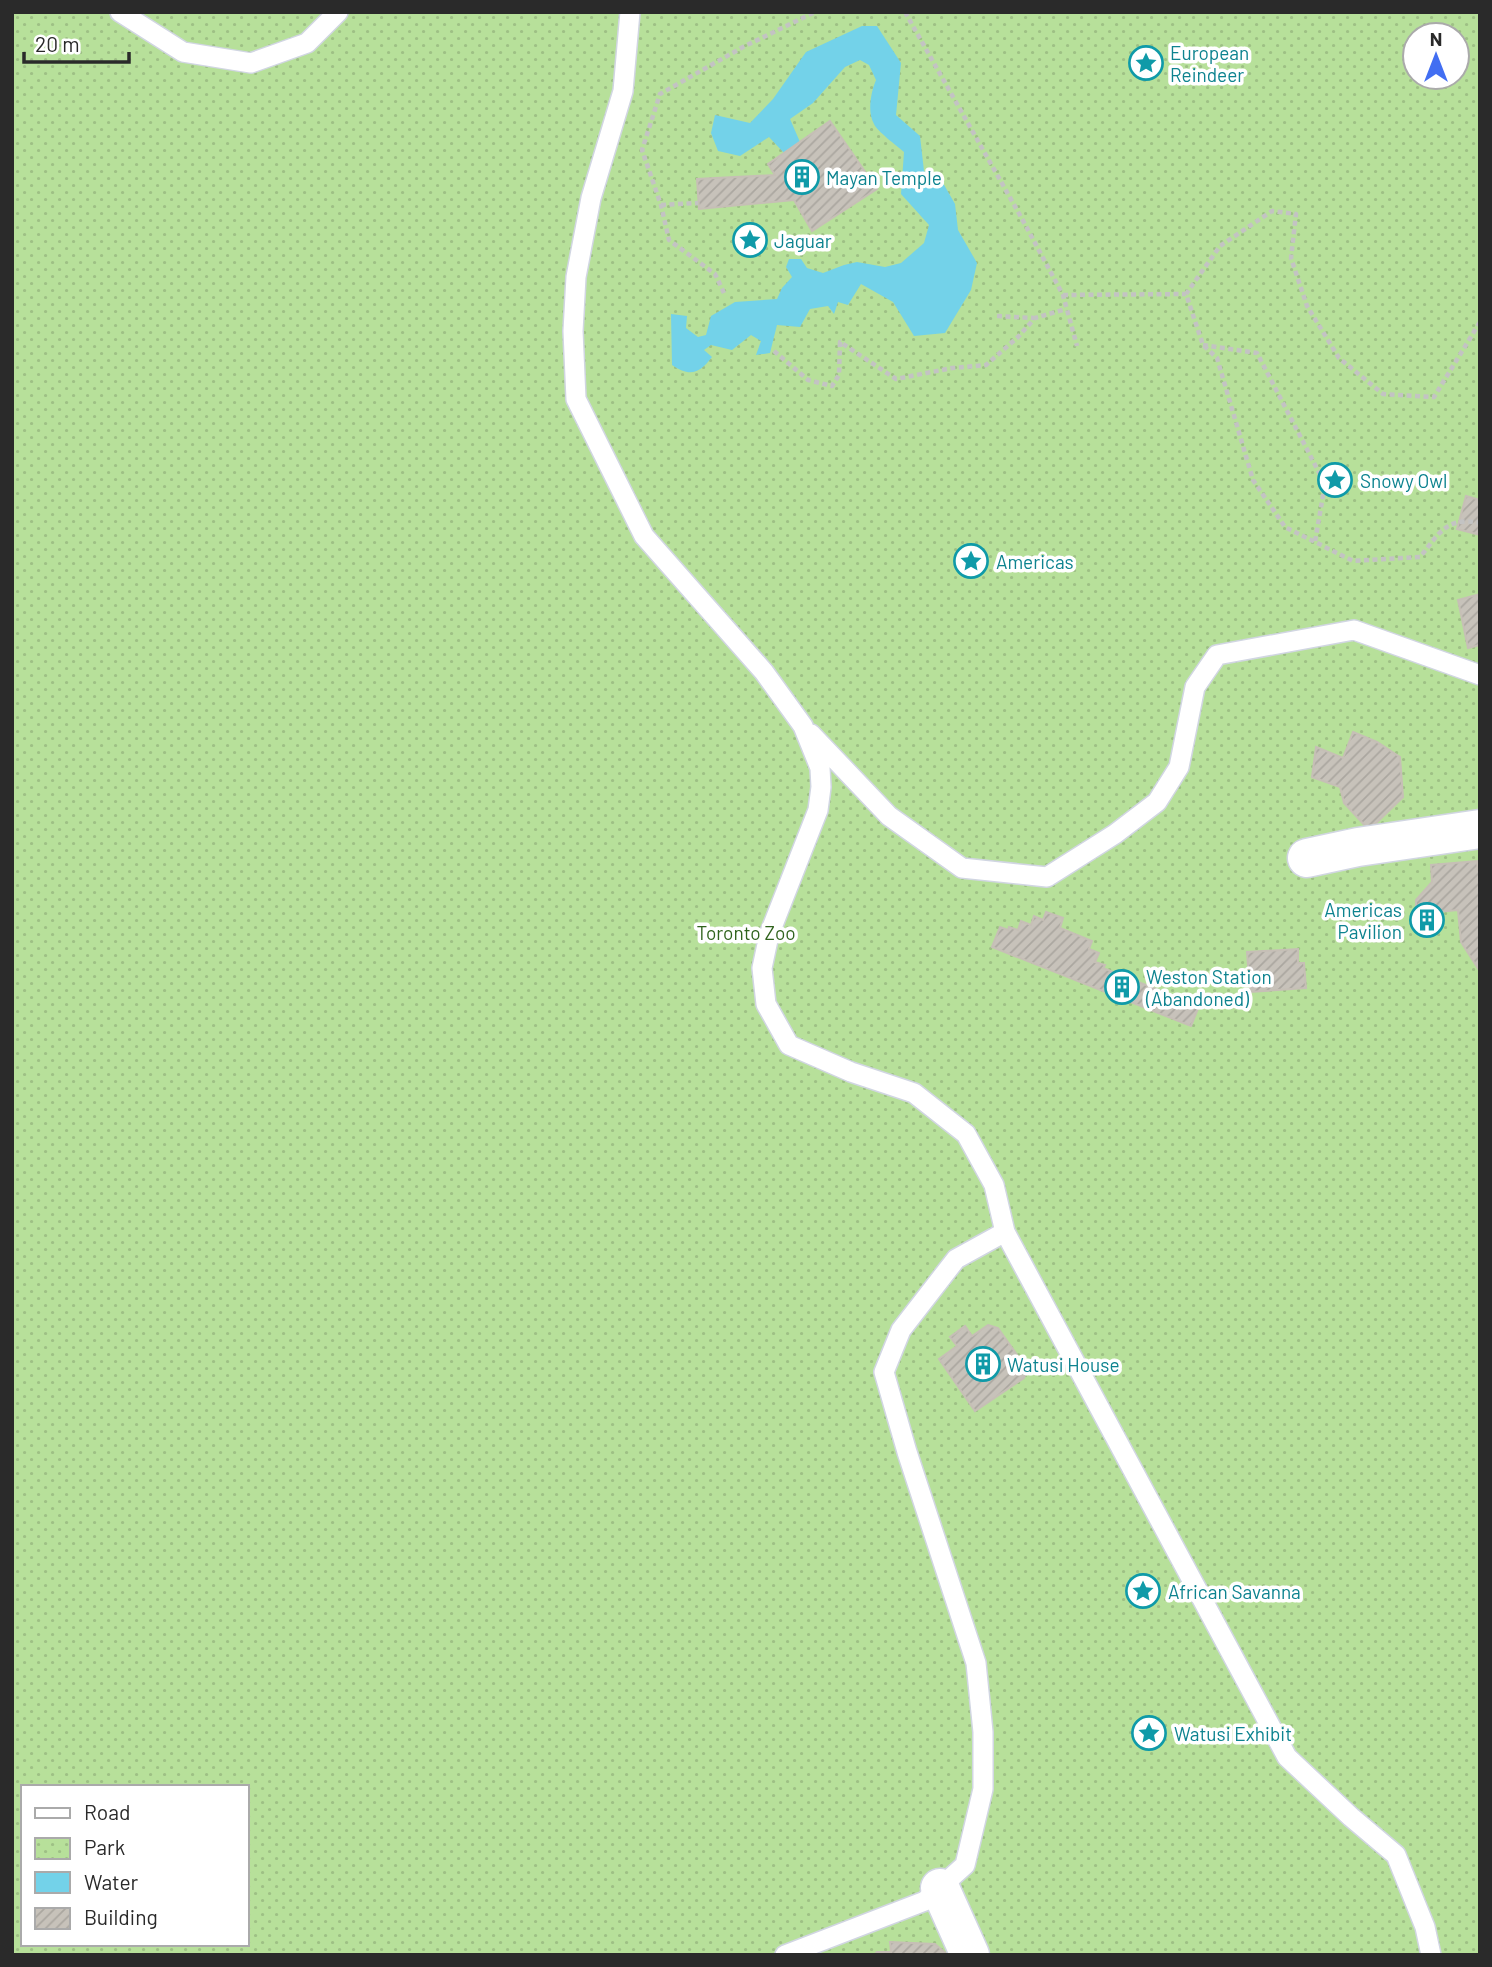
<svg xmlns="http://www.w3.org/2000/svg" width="1492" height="1967" font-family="Barlow,sans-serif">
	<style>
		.park { fill: url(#park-dots); fill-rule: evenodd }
		.water { fill: #73d2e9 }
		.building { fill: url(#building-hatch); stroke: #c6bfb6; stroke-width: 2 }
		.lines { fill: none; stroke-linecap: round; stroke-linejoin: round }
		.lane-casing { stroke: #d1d6e2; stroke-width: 22 }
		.street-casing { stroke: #d1d6e2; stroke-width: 41 }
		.path { stroke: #c3c3c3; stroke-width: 4.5; stroke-dasharray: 5 3.5; stroke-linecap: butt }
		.lane { stroke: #fff; stroke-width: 19 }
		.street { stroke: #fff; stroke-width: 38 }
		.labels { text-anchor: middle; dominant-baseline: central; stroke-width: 7; stroke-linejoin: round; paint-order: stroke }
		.culture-label { font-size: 19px; fill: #0d838f; stroke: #fff; text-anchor: start }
		.park-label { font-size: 19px; fill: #30631d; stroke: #fff }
	</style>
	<defs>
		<pattern id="park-dots" width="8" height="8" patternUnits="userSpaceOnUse" patternTransform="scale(1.75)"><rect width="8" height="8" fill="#b7e09a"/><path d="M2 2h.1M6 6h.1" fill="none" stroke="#9ec085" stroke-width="1.8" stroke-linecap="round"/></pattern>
		<pattern id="building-hatch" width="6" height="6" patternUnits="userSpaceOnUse" patternTransform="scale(1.75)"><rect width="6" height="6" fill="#c7c2ba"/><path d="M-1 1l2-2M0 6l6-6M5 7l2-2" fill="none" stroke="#aba7a0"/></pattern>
	</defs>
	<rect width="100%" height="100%" fill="#ebe4dc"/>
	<path class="park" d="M12,12H1480V1955H12ZM1415,35H1457V77H1415ZM23,1787H247V1944H23Z"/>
	<path class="water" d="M862,26H877L901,63L896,115L920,136L924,171L943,183L955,204L958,230L977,263L971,290L945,333L914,336L893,302L861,284L848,305L838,302L834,314L828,306L810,309L800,327L777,325L770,353L756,355L761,341L751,335L732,350L711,345L704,350L712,357C699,374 690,377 672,365L671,314L687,316L686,328L698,337L706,335L711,316L735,302L777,299L782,288L792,277L786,267L789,259H801L807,268L823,273L844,265L857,262L885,267L901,263L924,243L929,225L901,194L904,152C897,146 877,131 874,124C867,112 871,92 876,80L869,65L860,60L845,67L813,103L790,119L800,142L784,153L769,137L740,156L718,151L711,133L715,115L750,123L773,99L806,52Z"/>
	<path class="building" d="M830,121L877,189L812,231L794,200L699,209L697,179L775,175L768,164Z
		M1466,496L1480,500V535L1457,529Z
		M1480,594V645L1468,648L1458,600Z
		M1353,732L1377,742L1400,757L1403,797L1369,830L1344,803L1340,787L1312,777L1316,747L1343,758Z
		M1477,861L1478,870H1480V980L1479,970L1461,942L1458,910L1437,912L1439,921H1416V900L1432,882L1431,865Z
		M1046,912L1063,918L1060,928L1092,941L1089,949L1099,953L1095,962L1105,965L1103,968L1199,1006L1191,1026L992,947L1000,927L1008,930L1009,927L1018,930L1021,921L1031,925L1034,916L1043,920Z
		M1298,949V963H1304L1306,988L1250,992L1247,952Z
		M988,1325L998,1328L1027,1369L1024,1378L975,1411L939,1359L957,1346L950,1337L965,1326L972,1336Z
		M890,1942L935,1944L948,1955H874L877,1952H891Z"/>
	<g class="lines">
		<g class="lane-casing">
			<path id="lane" d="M120,12L183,52L251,63L307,43L338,12
				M630,12L623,91L591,198L576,277L573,331L576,399L644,536L764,672L803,726L820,768L821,787L818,810L769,935L762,968L766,1004L789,1045L851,1072L914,1093L966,1134L994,1185L1005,1232L1287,1757L1351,1817L1396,1855L1425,1927L1431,1955
				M811,734L889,816L962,868L1047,877L1115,834L1157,802L1179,767L1195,687L1217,655L1354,630L1480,675
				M785,1955L925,1901L965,1865L983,1789V1732L976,1663L907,1452L884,1372L901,1330L956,1259L1005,1232"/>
		</g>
		<g class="street-casing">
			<path id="street" d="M1307,858L1358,847L1480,829
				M940,1888L970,1955"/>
		</g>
		<path class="path" d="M905,12L1021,217L1063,295L1077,346
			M661,205L698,203
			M724,293L715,274L669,240L661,205L642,150L660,94L743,47L815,12
			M1063,295L1186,294
			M997,316L1034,318
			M1480,322L1434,397L1383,394L1339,358L1307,306L1291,258L1296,214L1272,211L1220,246L1186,294L1203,345L1217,358L1253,480L1285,527L1353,561L1420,557C1439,534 1446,516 1480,523
			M1203,345L1257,353L1325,484L1315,542
			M774,351L808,380L832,386L839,375L840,342L896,379L952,368L986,365L1018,337L1035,318L1066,309"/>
		<use href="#lane" class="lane"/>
		<use href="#street" class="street"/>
	</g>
	<defs>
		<g id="sight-ring" transform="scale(1.75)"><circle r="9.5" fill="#fff" stroke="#0f9aa8" stroke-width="1.5"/><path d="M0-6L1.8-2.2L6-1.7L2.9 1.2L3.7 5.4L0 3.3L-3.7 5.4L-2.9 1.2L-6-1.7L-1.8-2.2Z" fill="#0f9aa8"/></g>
		<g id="building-ring" transform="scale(1.75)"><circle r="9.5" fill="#fff" stroke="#0f9aa8" stroke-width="1.5"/><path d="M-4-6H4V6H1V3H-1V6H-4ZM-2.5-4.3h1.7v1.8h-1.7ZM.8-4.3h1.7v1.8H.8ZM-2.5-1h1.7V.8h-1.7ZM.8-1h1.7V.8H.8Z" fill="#0f9aa8"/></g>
	</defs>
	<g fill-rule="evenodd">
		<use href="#sight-ring" x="1146" y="63"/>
		<use href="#building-ring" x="802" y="177"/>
		<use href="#sight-ring" x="750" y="240"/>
		<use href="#sight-ring" x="1335" y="480"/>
		<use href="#sight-ring" x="971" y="561"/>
		<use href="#building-ring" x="1427" y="920"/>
		<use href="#building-ring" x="1122" y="987"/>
		<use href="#building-ring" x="983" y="1364"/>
		<use href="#sight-ring" x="1143" y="1591"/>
		<use href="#sight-ring" x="1149" y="1733"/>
	</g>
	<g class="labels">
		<g class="culture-label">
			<text x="1170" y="52">European<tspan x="1170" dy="22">Reindeer</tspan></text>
			<text x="826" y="177">Mayan Temple</text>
			<text x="774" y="240">Jaguar</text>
			<text x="1360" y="480">Snowy Owl</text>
			<text x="996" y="561">Americas</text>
			<text x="1402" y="909" text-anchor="end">Americas<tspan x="1402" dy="22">Pavilion</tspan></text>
			<text x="1146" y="976">Weston Station<tspan x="1146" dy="22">(Abandoned)</tspan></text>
			<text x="1007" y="1364">Watusi House</text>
			<text x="1168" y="1591">African Savanna</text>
			<text x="1174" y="1733">Watusi Exhibit</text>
		</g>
		<g class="park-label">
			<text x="746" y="932">Toronto Zoo</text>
		</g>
	</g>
	<rect width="1492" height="1967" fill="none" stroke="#2a2a2a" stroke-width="28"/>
	<rect x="21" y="1785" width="228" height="161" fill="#ffffff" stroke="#aaaaaa" stroke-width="2"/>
	<rect x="35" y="1808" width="35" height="10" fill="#ffffff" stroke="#aaaaaa" stroke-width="2"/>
	<text x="84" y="1820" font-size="21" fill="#2a2a2a">Road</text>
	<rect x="35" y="1838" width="35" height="21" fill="url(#park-dots)" stroke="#aaaaaa" stroke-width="2"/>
	<text x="84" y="1855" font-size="21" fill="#2a2a2a">Park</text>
	<rect x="35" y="1872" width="35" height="21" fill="#73d2e9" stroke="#aaaaaa" stroke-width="2"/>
	<text x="84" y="1890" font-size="21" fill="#2a2a2a">Water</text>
	<rect x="35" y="1908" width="35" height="21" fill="url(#building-hatch)" stroke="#aaaaaa" stroke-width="2"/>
	<text x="84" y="1925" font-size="21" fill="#2a2a2a">Building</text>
	<g transform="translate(1436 56)"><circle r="33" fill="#ffffff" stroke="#aaaaaa" stroke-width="2"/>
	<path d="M0-5L12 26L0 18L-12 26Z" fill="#426ef2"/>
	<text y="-10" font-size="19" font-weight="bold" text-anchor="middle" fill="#2a2a2a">N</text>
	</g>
	<path d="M24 52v10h105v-10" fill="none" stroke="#2a2a2a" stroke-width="3.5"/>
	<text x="35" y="52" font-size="21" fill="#2a2a2a" stroke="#ffffff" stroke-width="5" paint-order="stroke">20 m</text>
</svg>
